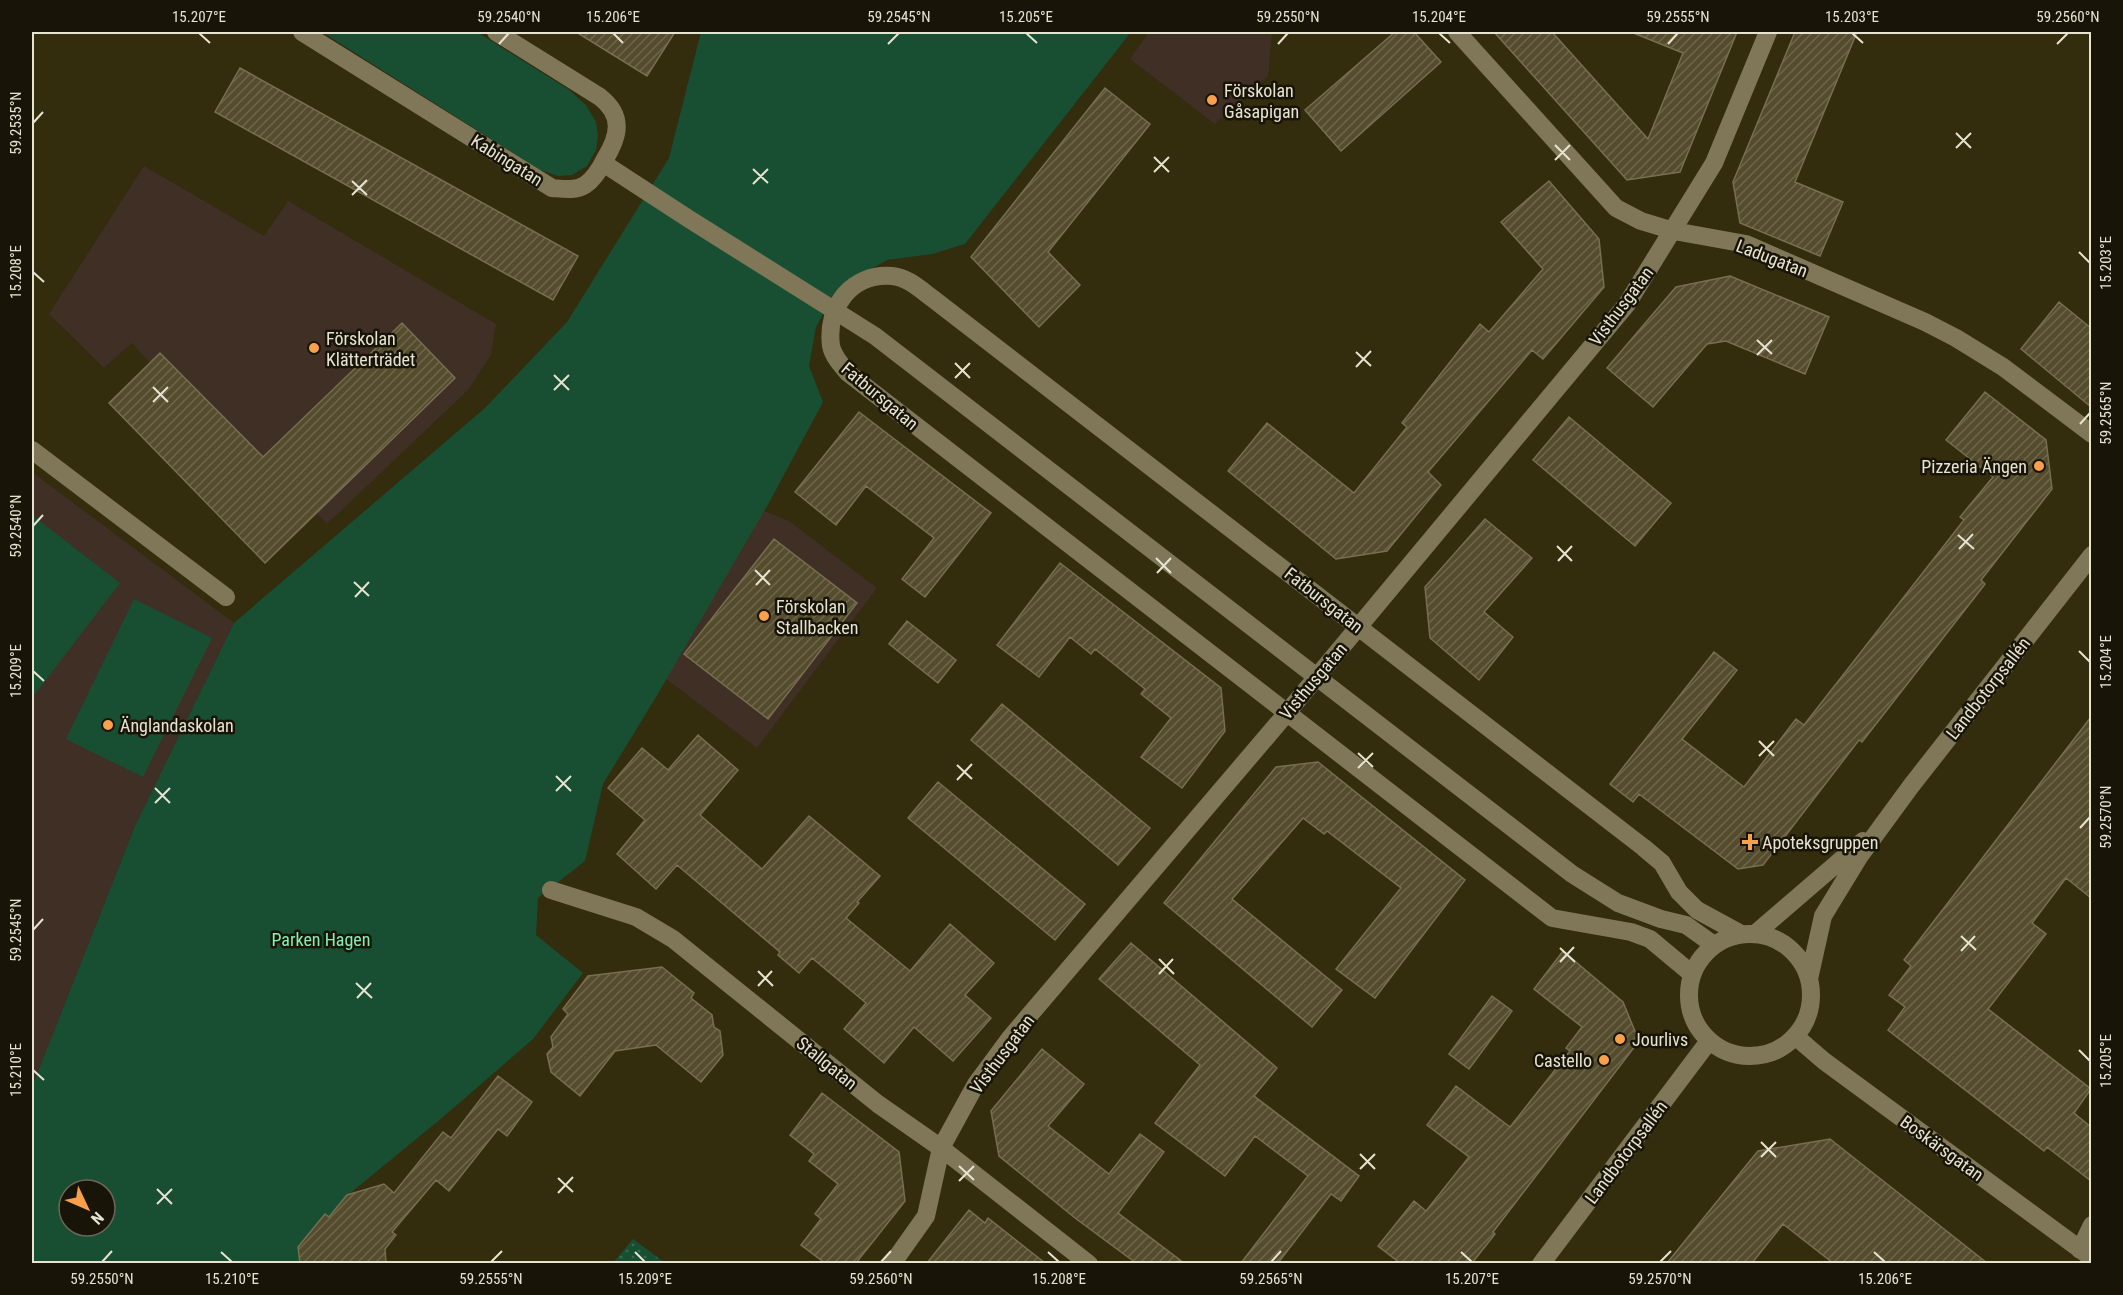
<svg xmlns="http://www.w3.org/2000/svg" width="2123" height="1295" font-family="'Roboto Condensed',sans-serif">
	<style>
		.education { fill: #402f25 }
		.park { fill: #184f33; fill-rule: evenodd }
		.garden { fill: url(#garden-dots) }
		.building { fill: url(#building-hatch); stroke: #776f4f; stroke-width: 1.5 }
		.lines { fill: none; stroke-linecap: round; stroke-linejoin: round }
		.minor { stroke: #7f7757; stroke-width: 18 }
		.ticks { fill: none; stroke: #e7e3d1; stroke-width: 2 }
		.poi-dot { fill: #f9a04c; stroke: #181408; stroke-width: 2 }
		.labels { text-anchor: middle; dominant-baseline: central; stroke-width: 5; stroke-linejoin: round; paint-order: stroke }
		.poi-label { font-size: 18px; fill: #e7e3d1; stroke: #181408; text-anchor: start }
		.street-label { font-size: 18px; fill: #e7e3d1; stroke: #181408 }
		.park-label { font-size: 18px; fill: #84efb3; stroke: #181408 }
		.neatline { fill: none; stroke: #e7e3d1; stroke-width: 2 }
		.ticks-label { font-size: 15px; text-anchor: middle; fill: #e7e3d1 }
	</style>
	<defs>
		<pattern id="garden-dots" width="8" height="8" patternUnits="userSpaceOnUse" patternTransform="scale(1.5)"><rect width="8" height="8" fill="#184f33"/><path d="M2 2h.1M6 6h.1" fill="none" stroke="#3a6850" stroke-width="1.8" stroke-linecap="round"/></pattern>
		<pattern id="building-hatch" width="6" height="6" patternUnits="userSpaceOnUse" patternTransform="scale(1.5)"><rect width="6" height="6" fill="#544c2d"/><path d="M-1 1l2-2M0 6l6-6M5 7l2-2" fill="none" stroke="#6d664a"/></pattern>
	</defs>
	<rect width="100%" height="100%" fill="#332c0d"/>
	<path class="education" d="M1149,32H1272L1268,76L1215,124L1130,59Z
		M144,166L264,236L288,201L496,324L491,355L468,390L327,524L160,353L150,363L132,343L104,368L49,314Z
		M32,472L234,623L135,826L32,1087Z
		M757,508L789,521L877,588L757,748L661,675Z"/>
	<path class="park" d="M322,32H477L568,89L586,105L596,122L598,135L596,150L587,166L572,175L558,176L540,170Z
		M701,32H1131L965,244L932,254L887,260L857,277L835,293L816,327L809,366L823,402L770,501L656,697L603,784L585,861L538,898L536,935L583,973L533,1039L443,1117L348,1195L329,1217L325,1214L298,1247L300,1263H32V1087L135,826L234,623L485,408L567,322L669,158ZM69,1190H105V1226H69Z
		M32,515L120,583L32,698Z
		M134,599L212,638L143,777L66,739Z"/>
	<path class="garden" d="M633,1239L665,1263H613Z"/>
	<path class="building" d="M576,32H675L647,76Z
		M1395,32H1414L1441,62L1341,151L1305,110Z
		M1494,32H1552L1648,139L1683,53L1631,32H1737L1680,172L1627,180Z
		M1795,32H1857L1795,182L1843,202L1820,256L1740,223L1733,182Z
		M240,68L578,256L553,300L215,112Z
		M1105,88L1150,124L1048,252L1080,285L1039,327L971,257Z
		M1549,181L1599,239L1604,287L1543,359L1532,350L1428,472L1441,485L1387,551L1336,559L1228,471L1267,423L1354,493L1407,427L1402,423L1480,324L1489,332L1543,269L1501,222Z
		M1730,276L1829,317L1805,374L1726,341L1707,344L1653,407L1607,368L1676,287Z
		M2059,302L2091,328V407L2021,349Z
		M402,323L455,378L265,563L109,403L160,353L263,457Z
		M1985,392L2046,440L2052,489L1981,580L1985,584L1862,742L1859,740L1763,865L1738,869L1639,794L1633,802L1610,784L1714,652L1737,670L1682,739L1744,787L1796,719L1804,725L1964,520L1960,517L1993,477L1946,440Z
		M859,412L991,513L925,597L902,579L934,538L866,486L836,525L795,492Z
		M1569,417L1671,503L1635,546L1533,460Z
		M1485,519L1532,558L1484,612L1513,637L1479,680L1430,638L1425,587Z
		M774,539L857,603L768,719L684,654Z
		M1060,563L1221,688L1225,731L1182,788L1141,757L1171,718L1141,694L1145,689L1095,649L1091,654L1070,637L1039,677L997,645Z
		M907,621L956,660L938,683L889,644Z
		M1002,704L1150,828L1118,865L971,740Z
		M2091,717V898L2066,878L2032,923L2046,934L1988,1009L2091,1089L2074,1113L2091,1127V1181L2047,1147L2044,1151L1888,1030L1905,1007L1889,995L1911,966L1904,960Z
		M698,735L738,770L700,815L762,869L809,816L880,876L857,902L859,903L846,918L910,971L950,924L994,963L965,995L991,1018L953,1061L914,1027L884,1063L844,1029L866,1003L812,958L799,973L778,955L780,952L677,865L656,889L617,854L645,820L608,788L642,748L668,770Z
		M1318,762L1465,880L1375,998L1336,969L1401,888L1327,831L1324,834L1303,818L1232,899L1342,990L1312,1027L1164,903L1276,767Z
		M938,782L1085,904L1055,940L908,818Z
		M1131,943L1277,1068L1254,1096L1359,1176L1341,1201L1331,1194L1278,1263H1241L1308,1176L1255,1136L1225,1176L1155,1123L1200,1065L1099,979Z
		M1563,951L1623,1002L1639,1041L1493,1232L1495,1234L1472,1263H1400L1378,1246L1414,1201L1426,1211L1469,1157L1427,1125L1456,1086L1510,1127L1570,1051L1566,1048L1582,1027L1534,989Z
		M662,967L694,993L691,998L712,1015L714,1027L720,1031L723,1055L701,1082L656,1045L615,1051L580,1096L551,1072L547,1054L553,1047L551,1037L568,1014L563,1009L588,976Z
		M1492,996L1512,1011L1469,1069L1449,1054Z
		M1042,1049L1084,1084L1048,1126L1109,1174L1140,1134L1164,1152L1118,1213L1184,1263H1136L1075,1218L999,1156L991,1111Z
		M498,1076L532,1102L507,1136L498,1129L449,1191L436,1180L392,1232L396,1235L385,1249L386,1263H300L298,1247L325,1214L329,1217L347,1195L384,1184L394,1193L443,1132L451,1138Z
		M822,1093L899,1152L905,1201L856,1263H825L801,1245L821,1219L815,1214L838,1184L809,1161L814,1154L790,1135Z
		M1830,1139L1987,1263H1833L1783,1224L1752,1263H1667L1758,1151Z
		M969,1210L985,1223L988,1218L1045,1263H927Z"/>
	<g class="lines">
		<path class="minor" d="M302,32L552,188C564,189 575,191 585,185C594,179 600,169 605,159C619,136 624,116 600,97L496,32
			M1457,32L1616,208L1641,221L1674,231L1746,244L1925,322L1956,338L2003,367L2092,434
			M603,163L689,219L875,336L1572,874L1618,903L1661,919L1686,925L1714,945
			M32,450L226,597
			M551,890L636,917L673,939L878,1104L941,1148L1089,1264
			M1756,933L1863,841
			M1689 995a61 61 0 1 1 122 0a61 61 0 1 1-122 0Z
			M1692,974L1650,939L1631,932L1552,918L848,373C841,365 833,356 831,346C826,307 851,273 892,276C907,277 920,289 932,298L1643,847L1662,863L1679,892L1697,910L1741,934
			M1809,979L1823,916L1859,857L1911,786L2092,555
			M1795,1036L1824,1061L2092,1258
			M2080,1250L2092,1225
			M892,1264L926,1216L941,1148L976,1084L1010,1038L1286,714L1627,304L1714,163L1768,32
			M1541,1264L1709,1041"/>
	</g>
	<path class="ticks" d="M199,33L210,43M613,33L623,43M1026,33L1037,43M1439,33L1450,43M1852,33L1863,43M499,44L509,33M888,44L899,33M1278,44L1288,33M1668,44L1678,33M2057,44L2068,33M33,123L43,112M1956,133L1971,148M1555,145L1570,160M1956,148L1971,133M1154,157L1169,172M1555,160L1570,145M753,169L768,183M1154,172L1169,157M352,181L367,195M753,184L768,169M352,195L367,180M2079,252L2090,263M33,272L44,282M1757,340L1772,354M1356,352L1371,366M1757,355L1772,340M955,363L970,378M1356,367L1371,351M554,375L569,390M955,378L970,363M153,387L168,402M554,390L569,375M153,402L168,387M2080,424L2090,413M33,526L43,515M1958,535L1974,549M1557,546L1572,561M1959,549L1973,534M1156,558L1171,573M1558,561L1572,546M755,570L770,585M1157,573L1171,558M354,582L369,596M756,585L770,570M355,597L369,582M2079,651L2090,662M33,671L44,681M1759,741L1774,756M1358,753L1373,767M1759,756L1774,741M957,765L972,779M1358,768L1373,753M556,776L571,791M957,780L972,764M155,788L170,803M556,791L571,776M155,803L170,788M2080,828L2090,817M33,930L43,919M1961,936L1976,950M1560,948L1575,962M1961,951L1975,936M1159,959L1174,974M1560,962L1574,947M758,971L773,986M1159,974L1173,959M356,983L372,998M758,986L772,971M357,998L371,983M2079,1050L2090,1061M33,1070L44,1080M1761,1142L1776,1157M1360,1154L1375,1169M1761,1157L1776,1142M959,1166L974,1180M1360,1169L1375,1154M558,1178L573,1192M959,1181L974,1166M157,1189L172,1204M558,1193L573,1177M157,1204L172,1189M221,1252L232,1262M635,1252L645,1262M1048,1252L1059,1262M1461,1252L1472,1262M1874,1252L1885,1262M102,1262L112,1251M491,1262L502,1251M881,1262L891,1251M1271,1262L1281,1251M1660,1262L1671,1251"/>
	<g class="poi-dot">
		<circle cx="1212" cy="100" r="6"/>
		<circle cx="314" cy="348" r="6"/>
		<circle cx="2039" cy="466" r="6"/>
		<circle cx="764" cy="616" r="6"/>
		<circle cx="108" cy="725" r="6"/>
		<path d="M1747 833h6v6h6v6h-6v6h-6v-6h-6v-6h6z"/>
		<circle cx="1620" cy="1039" r="6"/>
		<circle cx="1604" cy="1060" r="6"/>
	</g>
	<g class="labels">
		<g class="poi-label">
			<text x="1224" y="90">Förskolan<tspan x="1224" dy="21">Gåsapigan</tspan></text>
			<text x="326" y="338">Förskolan<tspan x="326" dy="21">Klätterträdet</tspan></text>
			<text x="2027" y="466" text-anchor="end">Pizzeria Ängen</text>
			<text x="776" y="606">Förskolan<tspan x="776" dy="21">Stallbacken</tspan></text>
			<text x="120" y="725">Änglandaskolan</text>
			<text x="1762" y="842">Apoteksgruppen</text>
			<text x="1632" y="1039">Jourlivs</text>
			<text x="1592" y="1060" text-anchor="end">Castello</text>
		</g>
		<g class="street-label">
			<text transform="translate(507 160) rotate(32)">Kabingatan</text>
			<text transform="translate(1772 258) rotate(21)">Ladugatan</text>
			<text transform="translate(1621 306) rotate(-53)">Visthusgatan</text>
			<text transform="translate(880 396) rotate(40)">Fatbursgatan</text>
			<text transform="translate(1324 600) rotate(38)">Fatbursgatan</text>
			<text transform="translate(1313 681) rotate(-50)">Visthusgatan</text>
			<text transform="translate(1988 688) rotate(-52)">Landbotorpsallén</text>
			<text transform="translate(1002 1054) rotate(-53)">Visthusgatan</text>
			<text transform="translate(827 1063) rotate(39)">Stallgatan</text>
			<text transform="translate(1942 1148) rotate(36)">Boskärsgatan</text>
			<text transform="translate(1626 1152) rotate(-53)">Landbotorpsallén</text>
		</g>
		<g class="park-label">
			<text x="321" y="939">Parken Hagen</text>
		</g>
	</g>
	<rect width="2123" height="1295" fill="none" stroke="#181408" stroke-width="66"/>
	<g transform="translate(87 1208) rotate(134)"><circle r="28" fill="#181408" stroke="#6b6758" stroke-width="1.5"/>
	<path d="M0-4.5L10 22L0 15L-10 22Z" fill="#f9a04c"/>
	<text y="-9" font-size="16" font-weight="bold" text-anchor="middle" fill="#e7e3d1">N</text>
	</g>
	<rect x="33" y="33" width="2057" height="1229" class="neatline"/>
	<g class="ticks-label">
		<text x="199" y="22">15.207°E</text>
		<text x="509" y="22">59.2540°N</text>
		<text x="613" y="22">15.206°E</text>
		<text x="899" y="22">59.2545°N</text>
		<text x="1026" y="22">15.205°E</text>
		<text x="1288" y="22">59.2550°N</text>
		<text x="1439" y="22">15.204°E</text>
		<text x="1678" y="22">59.2555°N</text>
		<text x="1852" y="22">15.203°E</text>
		<text x="2068" y="22">59.2560°N</text>
		<text transform="translate(16 123) rotate(-90)" y="5">59.2535°N</text>
		<text transform="translate(2106 263) rotate(-90)" y="5">15.203°E</text>
		<text transform="translate(16 272) rotate(-90)" y="5">15.208°E</text>
		<text transform="translate(2106 413) rotate(-90)" y="5">59.2565°N</text>
		<text transform="translate(16 526) rotate(-90)" y="5">59.2540°N</text>
		<text transform="translate(2106 662) rotate(-90)" y="5">15.204°E</text>
		<text transform="translate(16 671) rotate(-90)" y="5">15.209°E</text>
		<text transform="translate(2106 817) rotate(-90)" y="5">59.2570°N</text>
		<text transform="translate(16 930) rotate(-90)" y="5">59.2545°N</text>
		<text transform="translate(2106 1061) rotate(-90)" y="5">15.205°E</text>
		<text transform="translate(16 1070) rotate(-90)" y="5">15.210°E</text>
		<text x="102" y="1284">59.2550°N</text>
		<text x="232" y="1284">15.210°E</text>
		<text x="491" y="1284">59.2555°N</text>
		<text x="645" y="1284">15.209°E</text>
		<text x="881" y="1284">59.2560°N</text>
		<text x="1059" y="1284">15.208°E</text>
		<text x="1271" y="1284">59.2565°N</text>
		<text x="1472" y="1284">15.207°E</text>
		<text x="1660" y="1284">59.2570°N</text>
		<text x="1885" y="1284">15.206°E</text>
	</g>
</svg>
